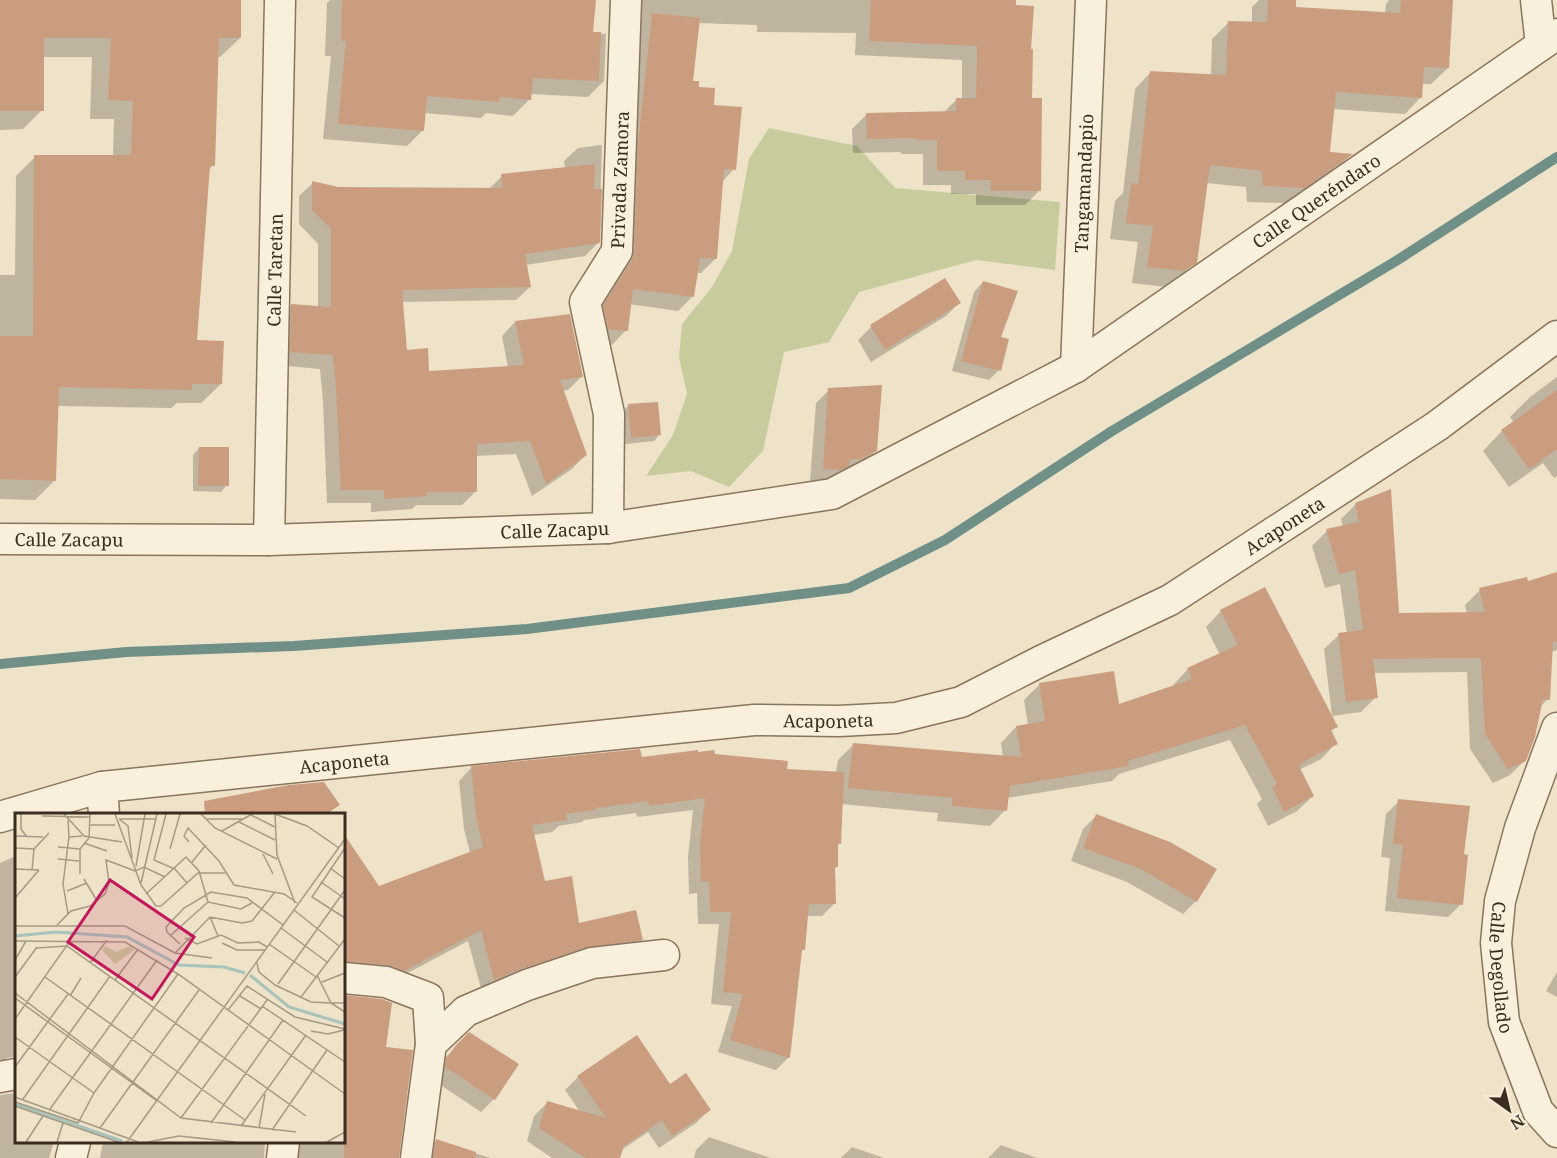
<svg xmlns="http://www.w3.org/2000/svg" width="1557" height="1158" font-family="'Noto Serif',serif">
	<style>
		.green { fill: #c8cc9c }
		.shadow { fill: #0003 }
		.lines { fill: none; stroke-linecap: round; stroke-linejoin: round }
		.stream { stroke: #709087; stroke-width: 10 }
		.building { fill: #cb9d7f }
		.street-casing { stroke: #8a745e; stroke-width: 33 }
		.street { stroke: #f8efdc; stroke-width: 30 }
		.labels { text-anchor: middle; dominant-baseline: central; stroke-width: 5; stroke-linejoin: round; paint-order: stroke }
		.street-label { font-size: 18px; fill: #3a2c21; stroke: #f5ecd8 }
		.inset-river { fill: none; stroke: #a9c2ba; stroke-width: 3 }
		.inset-road { fill: none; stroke: #a69985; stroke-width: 1.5 }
		.view { fill: #c2185b; fill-opacity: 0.15; stroke: #c2185b; stroke-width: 3 }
		.inset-edge { fill: none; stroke: #3a2c21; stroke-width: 3 }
	</style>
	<rect width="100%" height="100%" fill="#eee2c8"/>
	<path class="green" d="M769,128L857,146L895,188L1060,202L1055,270L976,260L859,292L829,342L784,352L763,451L729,487L691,471L646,476L673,435L687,394L679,357L682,324L712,287L732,251L749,159Z"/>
	<path class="shadow" d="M0,0H240V38L220,57H217L213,165L208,171L196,342L221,384L201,403H177L171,408L57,406L55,480L35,500L0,499V275H15L16,176L35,157H113L114,119H90L92,57H42V110L23,129L0,130Z
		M330,0H595L592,33L606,34L604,81L588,97L530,94L529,100L513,116L486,113L481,118L424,113L423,130L407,146L323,139L331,56H325L327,3Z
		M635,0H1015L1014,7L1029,50L1030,100L1040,190L1025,205H976V194H951V185H923V154H901V152L853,153L852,129L867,114L944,112L956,100H962V60L855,55L856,33L757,32V25L697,23L691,82L712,106L734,169L722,182L716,258L701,273H696L693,296L678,311L629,304L626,330L612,345L594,343L589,321L617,276Z
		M1259,0H1295L1294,8L1385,13L1386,4L1389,0H1452L1448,68L1431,84H1422L1421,97L1405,114L1332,109L1328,154L1350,155L1335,170L1287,203L1247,202L1246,187L1206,183L1195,262L1178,279L1166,287L1132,283L1138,242L1110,239L1115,201L1123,193L1135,89L1151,72L1211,76L1212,39L1229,22L1252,23V7Z
		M602,145L599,242L585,256L525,265L530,287L516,300L402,302L406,351L428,373L508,368L502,336L515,322L582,376L568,390L563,391L585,455L572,469L532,496L516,454L476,456V491L462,505H416L412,509L371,512V503H327L323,402L320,369L277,365L278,319L292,305L318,308V244L299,224V196L313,183L338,188L489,189L502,176L565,169L564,161L578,148Z
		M945,281L959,303L946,316L871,362L858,340L871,327Z
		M983,282L999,338V370L989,380L952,371L974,292Z
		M1557,377V476L1554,478L1543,463L1509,487L1483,451L1502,431L1514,423L1510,417L1530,397Z
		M829,390L876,450L862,464L847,472H841L826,482L810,481L816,403Z
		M628,406L660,434L654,441L625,444L622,412Z
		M199,448L227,485L221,492L193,491V455Z
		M1356,504L1398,615L1467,613L1465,605L1480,590L1527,583L1557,573V650L1551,652L1548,699L1540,707L1525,760L1510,775L1493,783L1470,749L1467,672L1373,673L1376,697L1361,712L1332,716L1324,649L1339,635L1347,634L1340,584L1325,588L1312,546L1327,531L1343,527L1341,519Z
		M1221,611L1336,726L1330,732L1336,743L1321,759L1299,770L1313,796L1297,811L1268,826L1257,804L1262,799L1230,740L1119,774L1112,781L1007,798L1005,810L990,826L937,821L938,813L841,804L839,843L836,846L837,866L834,869L835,903L822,916H807L803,949L800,952L789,1057L776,1070L718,1052L732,1006L711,1004L719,924H698L697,893L689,894L688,857L693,810L637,817L636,813L584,820L582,822L559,826L552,832L533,835L544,883L578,925L642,939L629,952L482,992L468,941L391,982L344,974V837L378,888L470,853L464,829L459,781L471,768L697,754L786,771L836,773L838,760L853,745L1003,757L1001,743L1016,727L1028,725L1024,700L1039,685L1118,706L1174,687L1173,685L1188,669L1220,655L1206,627Z
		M1399,801L1463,855L1461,904L1448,917L1385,911L1390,858L1381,857L1386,814Z
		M338,805L328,814H208L207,812Z
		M1096,816L1196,901L1183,914L1127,882L1071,861L1083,829Z
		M16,856V1056L7,1058L0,1065V863Z
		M1557,972V997L1546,991Z
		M344,997L382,1000L384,1048L398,1158H286L275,1142H344Z
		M469,1034L494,1099L481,1112L433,1080L443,1060Z
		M578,1077L670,1086L709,1110L696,1123L659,1148L648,1132L620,1151L618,1158H552L527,1141L534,1116L547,1103L580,1112L565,1090Z
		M16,1093V1142H54L49,1158H0V1095Z
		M709,1137L771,1158H694L696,1150Z
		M436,1141L458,1158H421Z
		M103,1142H265L264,1158H100Z
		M1001,1145L1037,1158H988Z
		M852,1147L884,1158H841Z
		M468,1151L491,1158H458Z"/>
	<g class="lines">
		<path class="stream" d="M0,664L126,652L294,646L527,629L849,588L945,540L1112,431L1396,261L1557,157"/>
	</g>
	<path class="building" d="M0,0H241V38H219L215,166H210L197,340L224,341L222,384H192V390L59,387L56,481L0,479V336H33L34,155H131L133,101L108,100L111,38H44V111H0Z
		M342,0H596L593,32H601L599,81L533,78L531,100L499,97V102L427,96L424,131L338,124L346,41H341Z
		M871,0H1016V5L1034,6L1031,49H1033L1032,98H1042L1041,191H991L990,180H965V171H937V140H916L915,138L867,139L866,113L956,111V98H976L977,46L869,41Z
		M1268,0H1296V7L1400,13L1401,0H1453L1449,68L1424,67L1422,98L1336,92L1330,152L1353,154L1305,188L1263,186L1262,171L1210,165L1197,263L1184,271L1147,267L1153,226L1126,223L1131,183L1138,184L1150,71L1226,75L1228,21L1267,22Z
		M652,13L700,18L693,81H699V87L715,88L714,105L742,107L736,170L724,169L717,259L700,258L694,297L633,289L628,331L608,329L603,305L632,260L634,252L638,144Z
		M595,164L594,189H602L600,243L525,254L531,287L402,290L407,350L428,348L429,371L524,365L515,321L570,314L583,377L560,380L587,455L546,484L530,441L477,444V492H427V496L384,499V490H341L336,388L333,355L290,352L291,304L331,307V229L312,210V181L338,187L503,188L501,174Z
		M945,278L961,303L885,350L870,325Z
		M983,281L1018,291L1001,337L1009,339L1001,371L961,361Z
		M882,385L877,451L861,459H850L849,466L841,470L823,469L828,388Z
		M1557,390V449L1529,469L1501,430Z
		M658,402L661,435L631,438L628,404Z
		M199,447H229V486H198Z
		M1391,489L1399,613L1485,612L1479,588L1527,577L1528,581L1557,572V641L1553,642L1550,700L1543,699L1535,737L1526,761L1508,769L1485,734L1481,658L1373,659L1378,698L1346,702L1338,633L1363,630L1355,570L1339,574L1326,529L1359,522L1355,503Z
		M1265,587L1338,727L1331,730L1338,744L1301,763L1302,764L1299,766L1314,796L1284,812L1272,787L1277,784L1245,725L1128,761L1129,766L1010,786L1007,811L952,806V798L848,788L853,743L1021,757L1016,726L1045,721L1039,683L1114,671L1119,704L1192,679L1187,668L1238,645L1220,610Z
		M640,749L642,757L698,750V752L714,750L715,754L788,761L787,769L844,772L841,844H838V867H835L836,904H809L805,950H802L790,1058L730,1040L743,994L723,992L731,912H710L709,881L701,882L700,844L705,798L649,806L648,801L596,808V810L566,814L567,820L532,825L545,881L572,876L579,923L636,910L643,940L587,947L521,969L494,980L481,930L404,971L388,965L344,961V834L379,886L483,847L476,815L471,766Z
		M324,782L340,805L326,814H205L204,801L289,785Z
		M1398,799L1470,806L1464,854L1468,855L1463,905L1397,898L1403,845L1393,844Z
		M1096,814L1170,842L1217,869L1197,902L1141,869L1083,848Z
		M344,995L382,999L392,1003L386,1047L413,1050L399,1158H344Z
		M469,1032L519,1064L495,1100L445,1067L446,1059L456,1045Z
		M637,1035L670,1084L686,1073L711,1110L672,1136L662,1120L624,1146L620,1158H585L539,1128L547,1101L606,1118L577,1076Z
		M436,1139L476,1152L475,1158H433Z"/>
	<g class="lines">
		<g class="street-casing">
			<g id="street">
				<path d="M1536,0L1541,45"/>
				<path id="s1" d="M1076,367L1091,0"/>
				<path id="s2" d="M608,528L609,414L585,302L617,251L626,0"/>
				<path id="s3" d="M0,539L269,540L608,528L832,494L1076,367L1557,34"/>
				<path id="s4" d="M269,540L280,0"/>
				<path id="s5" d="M1557,728L1520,828L1500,901L1496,943L1504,1022L1538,1111L1557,1132"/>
				<path d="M102,787L104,814"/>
				<path id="s6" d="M0,817L102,787L754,720L839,721L896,718L961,702L1041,661L1170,600L1437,426L1557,336"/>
				<path d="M344,978L386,982L428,998L431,1044L416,1158"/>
				<path d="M431,1044L466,1011L527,985L592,963L664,955"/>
				<path d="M0,1077L16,1074"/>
				<path d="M71,1158L75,1142"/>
				<path d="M282,1158L284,1142"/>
			</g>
		</g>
		<use href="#street" class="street"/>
	</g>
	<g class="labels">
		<g class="street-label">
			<text stroke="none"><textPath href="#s2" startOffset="360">Privada Zamora</textPath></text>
			<text stroke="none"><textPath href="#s1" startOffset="184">Tangamandapio</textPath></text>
			<text stroke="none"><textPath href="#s3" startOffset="1402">Calle Queréndaro</textPath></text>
			<text stroke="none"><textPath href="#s4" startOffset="270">Calle Taretan</textPath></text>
			<text stroke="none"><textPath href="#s6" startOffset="1340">Acaponeta</textPath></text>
			<text stroke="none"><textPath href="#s3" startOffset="555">Calle Zacapu</textPath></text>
			<text stroke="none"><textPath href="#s3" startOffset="69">Calle Zacapu</textPath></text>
			<text stroke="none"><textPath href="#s6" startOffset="836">Acaponeta</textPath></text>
			<text stroke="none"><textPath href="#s6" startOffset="350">Acaponeta</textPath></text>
			<text stroke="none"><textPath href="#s5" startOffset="249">Calle Degollado</textPath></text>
		</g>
	</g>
	<g transform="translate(15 813)">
		<rect width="330" height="330" fill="#eee2c8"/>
		<path d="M90,133L101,139L115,133L119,137L100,151L87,137Z" fill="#c8cc9c"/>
		<path class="inset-river" d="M0,123L41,119L112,124L164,152L209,154L230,160M235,162L274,194L330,211M0,291L107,328"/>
		<path class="inset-road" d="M6,1V16L12,24M49,1L69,23L107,29M100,1L126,72L141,93H146L183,60H210M151,1L139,47L160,56L172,70M186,1L200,15L262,46M260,1L262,42L280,90M260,1L292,13L324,35M236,2L260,14M27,3L75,4M104,6L113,13L117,45M104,6H141M192,6H229M53,7L54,24L67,23M224,9L260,27M75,12H100M207,18L237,1M0,23L28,24M74,25L75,1M174,29L169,23L173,15L204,48L219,72L269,81L282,90M69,30L92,38M0,31V53M43,34L65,36M1,35L19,36M330,35L297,84L330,105M155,36L165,1M248,41L258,61M43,46L64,48M177,49L191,32M121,53L130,1M315,55L330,66M0,56L24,57M17,57L19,36L34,20M65,61V36L74,25M69,66L82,88M306,69L330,86M126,70L142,1M52,78L72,70M131,81L171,44L184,58L193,89M0,85L24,57M279,97L324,133M53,101L48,71L54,24M195,104L203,123M42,112L56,98L75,93L90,81L94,70L91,47L120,58L129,54L150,64M0,113H110L160,140L197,145M266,115L312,149M156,122L193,89L226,96L237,90M170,125L182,131L206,122L223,130L244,129L252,134M0,128L110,129L163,161L330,281M207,130L222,137H250M165,131L152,119L151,114L169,95L196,79L232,85L268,112M254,131L301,164M22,135L52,133L291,303M160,140L195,104L227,110L237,108L260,79M0,147L11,128M75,150L92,127M242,150L244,159L260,172L296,189L316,190L330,199M302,162L316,190H330M0,164L22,134M30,164L230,307M100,167L123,136M307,169L330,160M263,171L330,77M0,180L166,305L281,319M55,183L66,165M225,183L246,196M286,184L330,126M0,185L142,288M247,193L330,249M213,197L232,173L280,204L330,216M0,206L55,128M296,218L313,221L329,217M0,224L79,280M0,254L53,181M0,284L123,329M8,286L95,163M0,289L63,310L79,280L163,161M0,293L103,329M35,296L142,147M166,305L252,187M196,310L268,207M226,313L291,222M85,315L184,177M244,315L250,281M257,317L312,237M11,329L28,303M42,329L48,310M112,329L330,26M133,329L164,323L220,329M312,329L330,319"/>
		<path class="view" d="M95,67L179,124L137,186L53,129Z"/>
		<rect width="330" height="330" class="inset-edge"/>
	</g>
	<g transform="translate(1509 1110) rotate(146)" stroke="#f5ecd8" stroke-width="4.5" paint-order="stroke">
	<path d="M0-4.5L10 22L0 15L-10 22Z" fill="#3a2c21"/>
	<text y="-9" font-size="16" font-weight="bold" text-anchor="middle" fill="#3a2c21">N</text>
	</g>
</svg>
